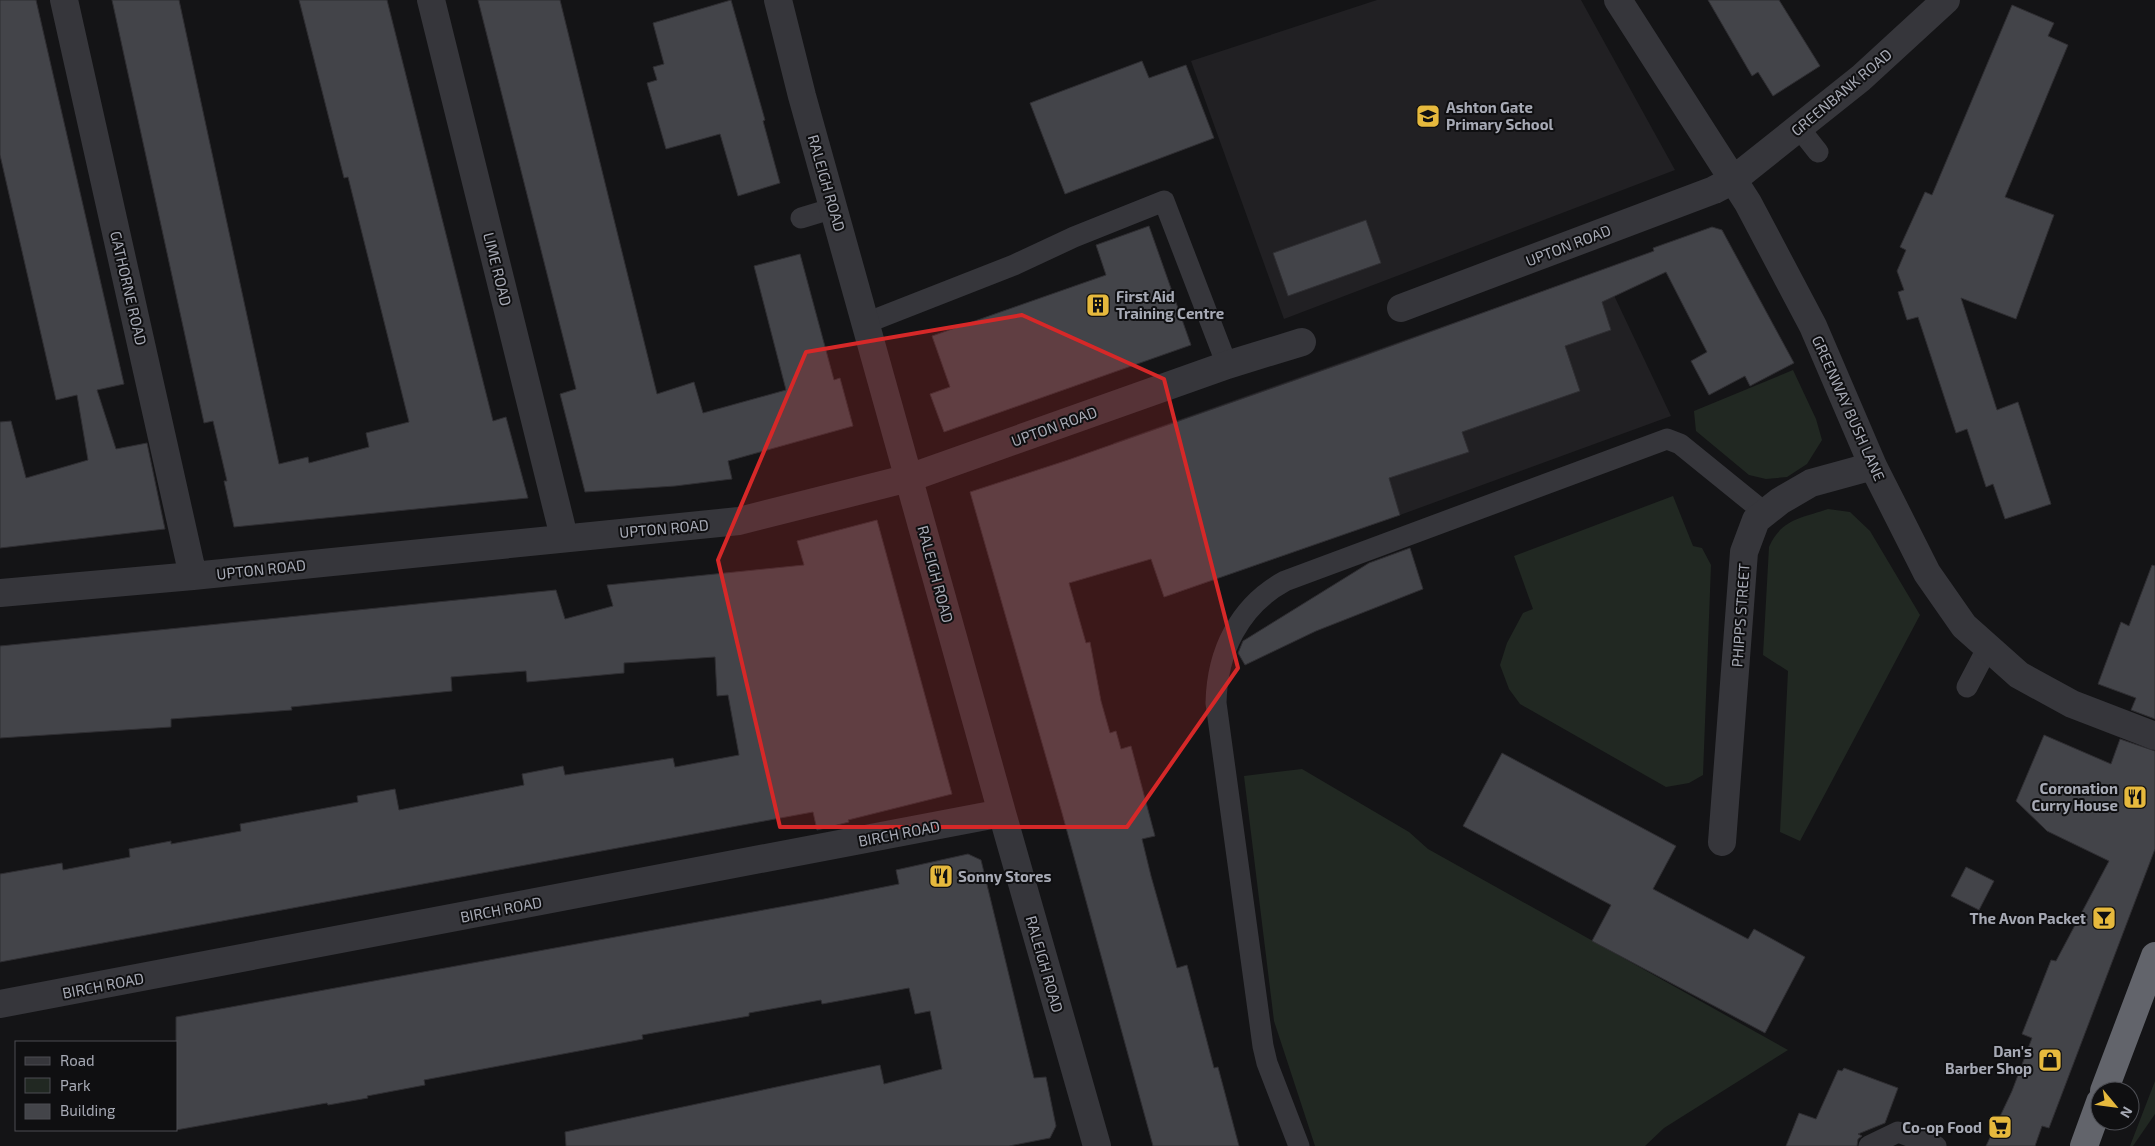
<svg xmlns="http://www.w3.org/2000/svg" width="2155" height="1146" font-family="'Exo 2',sans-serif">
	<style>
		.built { fill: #212023 }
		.green { fill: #212822 }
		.building { fill: #434449; stroke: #2f2e32 }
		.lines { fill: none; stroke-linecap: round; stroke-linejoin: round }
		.lane { stroke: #36363b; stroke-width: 21 }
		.street { stroke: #36363b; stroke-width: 28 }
		.highway { stroke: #62646b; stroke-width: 28 }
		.marked { fill: #d62828; fill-opacity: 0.2; stroke: #d62828; stroke-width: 4; stroke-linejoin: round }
		.labels { text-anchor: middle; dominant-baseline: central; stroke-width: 4; stroke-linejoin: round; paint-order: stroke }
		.street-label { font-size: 15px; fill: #a7aab5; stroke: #0f0f11 }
		.poi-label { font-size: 15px; font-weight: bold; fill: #a7aab5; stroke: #0f0f11; text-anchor: end }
	</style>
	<rect width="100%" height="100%" fill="#141416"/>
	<path class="built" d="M1377,0H1581L1675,170L1284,319L1191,61Z
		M1602,270L1671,416L1400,515L1165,597L1113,443Z"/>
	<path class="green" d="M1793,370L1816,419L1822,440L1807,464L1787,477L1766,479L1749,475L1696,431L1694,411Z
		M1673,496L1693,546L1702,548L1711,565L1703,775L1689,783L1666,787L1520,704L1509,689L1500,665L1507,643L1523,613L1533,609L1514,556Z
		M1828,509L1850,512L1870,531L1920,615L1800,841L1780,832L1788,671L1763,655L1769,547C1781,519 1802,518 1828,509Z
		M1302,769L1409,832L1428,849L1788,1050L1664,1128L1645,1146H1315L1274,1021L1244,776Z
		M2155,1081V1114L2133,1146H2130Z"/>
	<path class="building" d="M0,0H36L124,384L97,390L116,449L147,443L165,529L0,548V422L11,421L26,478L88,460L77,395L56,400L0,155Z
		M112,0H179L279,464L308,457L309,463L369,447L366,433L409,422L348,177L344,178L299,0H387L493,421L506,417L528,498L234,527L224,481H227L213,421L204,423Z
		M478,0H560L657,394L694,382L703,413L786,390L754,266L800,254L834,380L840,378L853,426L728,461L732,479L675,486L585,492L560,394L576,389Z
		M731,0L765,120L763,121L780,183L738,196L720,134L666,149L647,83L657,80L653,67L664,64L653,23Z
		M1708,0H1779L1820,66L1773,96L1758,72L1752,76Z
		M2012,5L2054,23L2048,36L2068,45L2005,197L2054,215L2016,319L1961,298L1997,410L2018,402L2051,504L2005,519L1993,484L1986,487L1967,429L1956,433L1918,317L1907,320L1898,292L1904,290L1897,271L1906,250L1900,247L1925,192L1932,195Z
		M1142,61L1149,78L1186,65L1214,138L1065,194L1030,103Z
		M1366,220L1381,263L1288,296L1273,253Z
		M1149,226L1191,345L944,432L930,394L950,387L932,336L1106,275L1096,245Z
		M1712,227L1722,230L1794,363L1750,386L1745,376L1709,395L1691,361L1707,352L1666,272L1602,302L1611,330L1565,346L1580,391L1462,432L1469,452L1389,478L1400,515L1164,597L1151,559L1069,583L1086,643L1090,642L1101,701L1110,733L1116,731L1121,749L1131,746L1155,836L1142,839L1151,876L1177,968L1187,965L1214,1068L1218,1067L1239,1146H1153L1062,813L970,492L1068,460L1355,359L1654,251L1653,248Z
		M877,520L952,794L848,820L849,822L817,830L813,812L0,962V874L62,863L63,870L130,857L129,849L171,841V844L241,831L240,824L358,802L357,796L395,789L399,810L524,785L522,774L563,766L565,775L673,758L675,767L739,755L728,695L717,696L715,657L624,663V673L527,682L526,671L451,677L452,691L291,707L292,710L171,719V727L0,738V646L556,590L565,619L613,606L607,585L804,565L797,541Z
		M1410,548L1423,589L1316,631L1245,665L1238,653L1243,641L1369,563Z
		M2152,565L2155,566V719L2131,710L2136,698L2098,684L2121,622L2129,626Z
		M2044,735L2111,764L2120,739L2155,751V849L2049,1128L2042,1126L2035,1146H1986L2012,1091L2032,1038L2022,1034L2051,960L2056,961L2109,861L2047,831L2016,801Z
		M1502,753L1676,846L1653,889L1748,939L1754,929L1805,957L1765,1033L1592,941L1611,905L1463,826Z
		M968,854L981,860L1034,1078L1046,1077L1056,1126L1050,1138L1009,1146H566L565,1132L880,1065L884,1084L942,1069L930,1011L915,1014L909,988L822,1004L821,1000L749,1013V1016L642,1035L643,1039L424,1080L425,1085L367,1096L368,1098L328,1105L327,1103L176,1130V1017L824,899L899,884L896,870Z
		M1966,867L1994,881L1979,910L1951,896Z
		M1844,1068L1898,1088L1885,1123L1858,1134L1862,1136L1858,1139L1857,1146H1786L1799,1113L1816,1119L1838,1070L1842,1071Z"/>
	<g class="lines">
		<path class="lane" d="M1799,128L1818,152
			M801,218L834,208
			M866,323L1014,265L1074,237L1164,201L1227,365
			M1967,687L1988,647
			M1299,1146L1267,1063L1263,1046L1216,703C1217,652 1239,606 1285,581L1667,439L1680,444L1765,513
			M1869,1146L1898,1132L1936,1146"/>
		<path class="street" d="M64,0L193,576
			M431,0L564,537
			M778,0L802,96L1002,813L1097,1146
			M1618,0L1748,203L1813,326L1873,466L1927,573L1964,626L2019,675L2072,704L2155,736
			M1401,308L1714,190L1733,180L1861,78L1946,0
			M0,593L193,576L739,521L909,478L1227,365L1302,342
			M1722,842L1744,552L1756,520L1780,501L1811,483L1873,466
			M0,1004L1002,813"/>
		<path class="highway" d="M2104,1091L2155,956
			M2084,1146L2100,1102"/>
	</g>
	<path class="marked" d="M1022,315L1164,379L1238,668L1127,827H780L718,560L806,352Z"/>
	<defs>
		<g id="school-square" transform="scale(1.25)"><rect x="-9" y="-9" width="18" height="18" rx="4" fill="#e6b93d" stroke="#0f0f11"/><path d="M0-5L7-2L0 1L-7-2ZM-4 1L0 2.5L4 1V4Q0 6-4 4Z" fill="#111"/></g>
		<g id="building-square" transform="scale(1.25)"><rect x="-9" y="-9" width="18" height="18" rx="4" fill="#e6b93d" stroke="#0f0f11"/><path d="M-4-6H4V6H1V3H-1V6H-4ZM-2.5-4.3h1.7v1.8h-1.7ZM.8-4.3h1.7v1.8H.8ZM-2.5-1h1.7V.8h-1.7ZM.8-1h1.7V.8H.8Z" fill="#111"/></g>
		<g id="restaurant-square" transform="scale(1.25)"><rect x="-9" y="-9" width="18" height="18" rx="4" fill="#e6b93d" stroke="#0f0f11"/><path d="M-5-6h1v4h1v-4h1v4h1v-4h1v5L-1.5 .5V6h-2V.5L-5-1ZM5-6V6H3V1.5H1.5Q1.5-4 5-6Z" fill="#111"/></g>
		<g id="bar-square" transform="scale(1.25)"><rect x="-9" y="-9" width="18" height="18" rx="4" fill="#e6b93d" stroke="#0f0f11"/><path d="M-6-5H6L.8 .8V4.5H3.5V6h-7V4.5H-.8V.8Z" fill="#111"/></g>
		<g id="shop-square" transform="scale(1.25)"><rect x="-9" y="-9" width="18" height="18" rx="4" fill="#e6b93d" stroke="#0f0f11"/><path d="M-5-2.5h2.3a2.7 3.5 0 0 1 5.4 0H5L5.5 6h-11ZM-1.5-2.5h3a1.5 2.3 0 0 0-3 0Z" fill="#111"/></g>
		<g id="supermarket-square" transform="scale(1.25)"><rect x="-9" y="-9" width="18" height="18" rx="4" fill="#e6b93d" stroke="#0f0f11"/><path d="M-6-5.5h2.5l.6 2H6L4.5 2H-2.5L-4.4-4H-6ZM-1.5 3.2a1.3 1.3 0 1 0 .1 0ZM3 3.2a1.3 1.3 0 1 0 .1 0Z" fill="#111"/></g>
	</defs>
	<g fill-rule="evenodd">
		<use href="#school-square" x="1428" y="116"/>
		<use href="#building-square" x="1098" y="305"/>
		<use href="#restaurant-square" x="2135" y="797"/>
		<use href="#restaurant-square" x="941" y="876"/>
		<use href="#bar-square" x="2104" y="918"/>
		<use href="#shop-square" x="2050" y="1060"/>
		<use href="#supermarket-square" x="2000" y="1127"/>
	</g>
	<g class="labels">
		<g class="street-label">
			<text transform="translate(1841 92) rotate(-40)">GREENBANK ROAD</text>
			<text transform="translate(827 183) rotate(74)">RALEIGH ROAD</text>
			<text transform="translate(1568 245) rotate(-21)">UPTON ROAD</text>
			<text transform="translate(498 269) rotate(76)">LIME ROAD</text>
			<text transform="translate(129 288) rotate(77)">GATHORNE ROAD</text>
			<text transform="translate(1849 408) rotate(66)">GREENWAY BUSH LANE</text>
			<text transform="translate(1054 426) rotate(-20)">UPTON ROAD</text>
			<text transform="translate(664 528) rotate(-5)">UPTON ROAD</text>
			<text transform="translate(261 569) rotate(-6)">UPTON ROAD</text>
			<text transform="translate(936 574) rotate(75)">RALEIGH ROAD</text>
			<text transform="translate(1740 615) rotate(-86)">PHIPPS STREET</text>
			<text transform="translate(899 833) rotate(-11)">BIRCH ROAD</text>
			<text transform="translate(501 909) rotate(-11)">BIRCH ROAD</text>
			<text transform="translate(1045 964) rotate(74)">RALEIGH ROAD</text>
			<text transform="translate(103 985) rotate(-11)">BIRCH ROAD</text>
		</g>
		<g class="poi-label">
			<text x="1446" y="107" text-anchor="start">Ashton Gate<tspan x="1446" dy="17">Primary School</tspan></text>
			<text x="1116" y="296" text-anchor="start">First Aid<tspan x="1116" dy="17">Training Centre</tspan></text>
			<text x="2118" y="788">Coronation<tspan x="2118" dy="17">Curry House</tspan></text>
			<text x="958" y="876" text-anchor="start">Sonny Stores</text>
			<text x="2086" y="918">The Avon Packet</text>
			<text x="2032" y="1051">Dan's<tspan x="2032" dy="17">Barber Shop</tspan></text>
			<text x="1982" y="1127">Co-op Food</text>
		</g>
	</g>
	<rect x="15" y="1041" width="162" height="90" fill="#0f0f11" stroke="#4c4d53"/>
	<rect x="25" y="1057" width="25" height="8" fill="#36363b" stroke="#4c4d53"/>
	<text x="60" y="1066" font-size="15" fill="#a7aab5">Road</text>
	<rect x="25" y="1078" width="25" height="15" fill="#212822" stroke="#4c4d53"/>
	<text x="60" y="1091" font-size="15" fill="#a7aab5">Park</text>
	<rect x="25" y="1104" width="25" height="15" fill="#434449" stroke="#4c4d53"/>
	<text x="60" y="1116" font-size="15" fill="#a7aab5">Building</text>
	<g transform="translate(2115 1106) rotate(119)"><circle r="24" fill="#0f0f11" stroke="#4c4d53"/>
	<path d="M0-4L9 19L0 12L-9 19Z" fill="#e6b93d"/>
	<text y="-8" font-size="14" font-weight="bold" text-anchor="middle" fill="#a7aab5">N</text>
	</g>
</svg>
